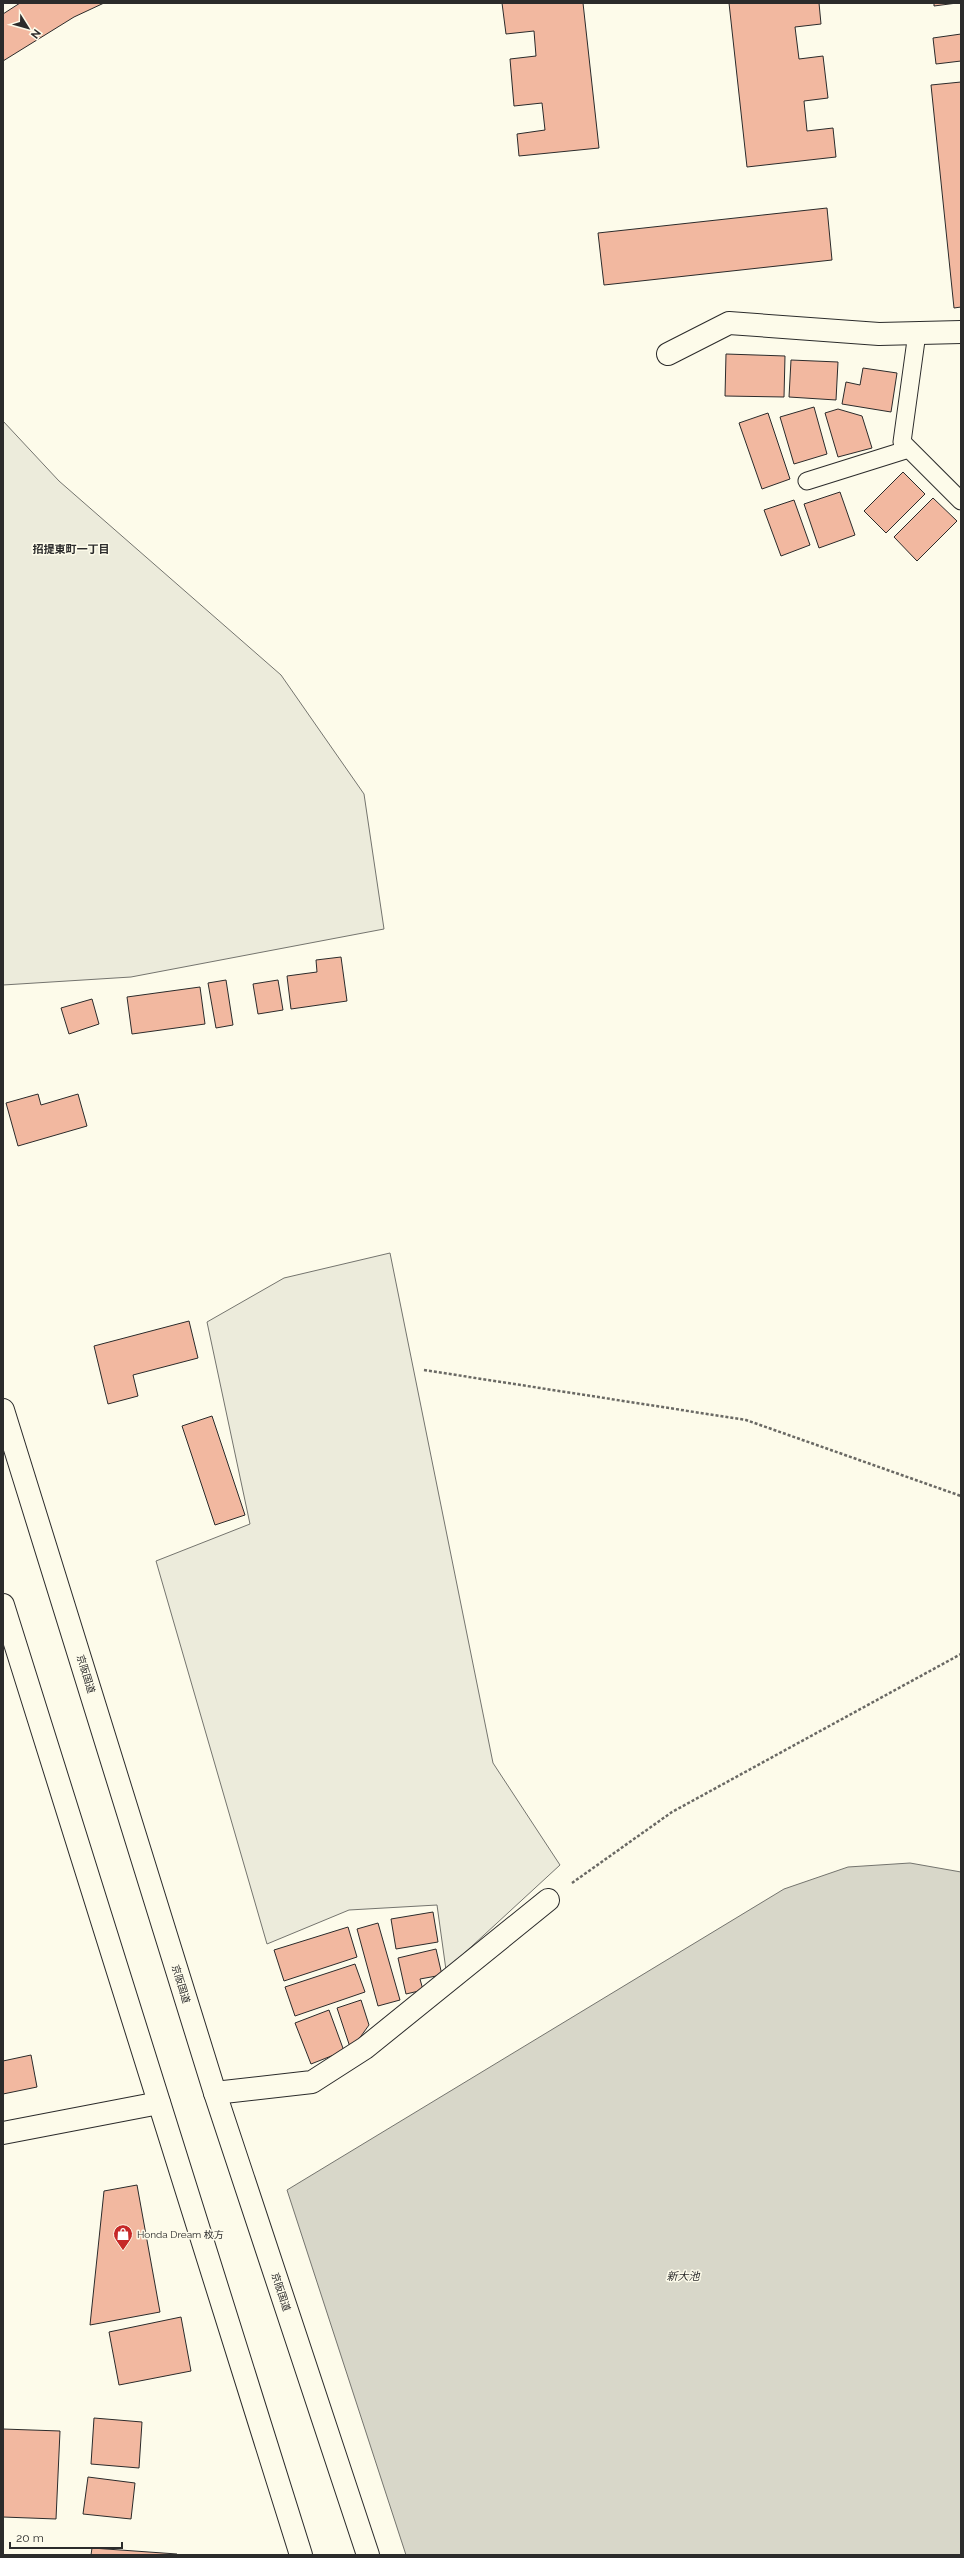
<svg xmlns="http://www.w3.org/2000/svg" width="964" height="2558" font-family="Raleway,'Noto Sans JP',sans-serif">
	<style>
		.green { fill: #ecebdb; stroke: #74746e }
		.water { fill: #d8d7c9; stroke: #74746e }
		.building { fill: #f2b8a0; stroke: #2b2b2b }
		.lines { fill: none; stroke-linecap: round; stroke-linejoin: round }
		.service-casing { stroke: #2b2b2b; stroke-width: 19 }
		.minor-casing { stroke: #2b2b2b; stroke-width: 24 }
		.trunk-casing { stroke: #2b2b2b; stroke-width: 24 }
		.path { stroke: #6a6964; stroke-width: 2.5; stroke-dasharray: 3 2; stroke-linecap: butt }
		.service { stroke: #fdfbea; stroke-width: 17 }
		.minor { stroke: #fdfbea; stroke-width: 22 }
		.trunk { stroke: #fdfbea; stroke-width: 22 }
		.labels { text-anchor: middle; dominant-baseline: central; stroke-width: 3; stroke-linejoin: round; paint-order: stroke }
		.street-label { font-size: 10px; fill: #2b2b2b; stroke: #fdfbea }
		.poi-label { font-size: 10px; fill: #2b2b2b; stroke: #fdfbea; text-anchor: start }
		.neighbourhood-label { font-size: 11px; font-weight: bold; fill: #2b2b2b; stroke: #fdfbea }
		.water-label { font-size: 11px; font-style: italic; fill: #2b2b2b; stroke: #fdfbea }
	</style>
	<rect width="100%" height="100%" fill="#fdfbea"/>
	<path class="green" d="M3,421L59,481L281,675L364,794L384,929L131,977L3,985Z
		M390,1253L493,1763L560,1865L446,1970L437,1905L349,1910L267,1944L156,1561L250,1524L207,1322L284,1278Z"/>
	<path class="water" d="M910,1863L961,1872V2555H406L287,2190L784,1889L848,1867Z"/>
	<path class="building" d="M20,3H104L74,17L3,61V14Z
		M502,3H583L599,148L519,156L517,134L545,130L542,103L514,106L510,59L536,56L534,31L506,34Z
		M729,3H819L821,24L795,27L799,59L823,56L828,98L804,101L807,131L833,128L836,157L747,167Z
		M934,3H957L934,6Z
		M961,34V61L936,64L933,38Z
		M961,82V307L954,308L931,85Z
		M827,208L832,260L604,285L598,233Z
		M726,354L785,356L784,397L725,396Z
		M791,360L838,362L836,400L789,397Z
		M863,368L897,373L891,412L842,404L846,382L860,385Z
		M814,407L827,454L794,464L780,417Z
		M838,409L862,416L872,448L838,457L825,413Z
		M768,413L790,479L762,489L739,423Z
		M903,472L925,494L886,533L864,511Z
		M840,492L855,535L819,548L804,504Z
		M933,498L957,521L917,561L894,537Z
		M794,500L810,545L781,556L764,510Z
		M341,957L347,1001L291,1009L287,976L317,972L316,960Z
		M226,980L233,1025L216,1028L208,983Z
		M278,980L283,1010L258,1014L253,984Z
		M200,987L205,1024L132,1034L127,997Z
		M92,999L99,1024L69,1034L61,1008Z
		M38,1094L41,1105L78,1094L87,1126L18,1146L6,1103Z
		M189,1321L198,1358L133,1375L138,1396L108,1404L94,1346Z
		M212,1416L245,1515L215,1525L182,1426Z
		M433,1912L438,1942L396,1949L391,1919Z
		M378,1923L400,2000L378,2006L357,1929Z
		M348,1927L357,1957L284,1981L274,1950Z
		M436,1949L442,1975L420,1979L423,1990L406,1994L398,1958Z
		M355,1964L365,1992L295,2016L285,1987Z
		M361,2000L369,2025L351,2050L337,2008Z
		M329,2010L344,2051L311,2064L295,2023Z
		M31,2055L37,2087L3,2094V2061Z
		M137,2185L160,2312L90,2325L104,2191Z
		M181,2317L191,2371L119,2385L109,2332Z
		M94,2418L142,2422L139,2468L91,2464Z
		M3,2429L60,2431L56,2519L3,2517Z
		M88,2477L135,2483L131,2519L83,2514Z
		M92,2548L177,2554V2555H91Z"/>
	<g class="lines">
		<g class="service-casing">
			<path id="service" d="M917,333L902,442L961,501
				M807,481L909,449"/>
		</g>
		<g class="minor-casing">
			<path id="minor" d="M668,354L729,323L879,334L961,332
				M215,2093L312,2082L365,2048L548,1900
				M3,2133L159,2103"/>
		</g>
		<g class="trunk-casing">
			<path id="trunk" d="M3,1410L215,2093L368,2555
				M3,1605L301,2555"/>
		</g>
		<path class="path" d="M424,1370L746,1420L961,1496
			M572,1883L672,1812L961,1654"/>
		<use href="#service" class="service"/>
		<use href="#minor" class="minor"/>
		<use href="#trunk" class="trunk"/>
	</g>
	<defs>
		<g id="shop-pin" transform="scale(1)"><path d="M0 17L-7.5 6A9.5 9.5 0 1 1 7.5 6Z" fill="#c62828" stroke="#fdfbea"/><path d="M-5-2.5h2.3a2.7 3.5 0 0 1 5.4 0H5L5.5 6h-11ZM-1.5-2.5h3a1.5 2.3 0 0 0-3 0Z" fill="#fff"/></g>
	</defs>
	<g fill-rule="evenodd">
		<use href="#shop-pin" x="123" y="2234"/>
	</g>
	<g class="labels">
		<g class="street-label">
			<text transform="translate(86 1674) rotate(73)">京阪国道</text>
			<text transform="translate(181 1984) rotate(73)">京阪国道</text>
			<text transform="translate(281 2292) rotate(72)">京阪国道</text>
		</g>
		<g class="poi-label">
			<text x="137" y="2234">Honda Dream 枚方</text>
		</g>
		<g class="neighbourhood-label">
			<text x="71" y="549">招提東町一丁目</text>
		</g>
		<g class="water-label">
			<text x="683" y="2276">新大池</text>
		</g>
	</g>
	<rect width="964" height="2558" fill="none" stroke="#2b2b2b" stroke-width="8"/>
	<g transform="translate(28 28) rotate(127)" stroke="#fdfbea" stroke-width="3" paint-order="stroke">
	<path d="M0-3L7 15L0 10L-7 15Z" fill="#2b2b2b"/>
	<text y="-6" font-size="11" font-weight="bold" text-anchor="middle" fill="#2b2b2b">N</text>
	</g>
	<path d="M10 2542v6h112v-6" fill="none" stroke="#2b2b2b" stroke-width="2"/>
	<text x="16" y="2542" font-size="12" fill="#2b2b2b" stroke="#fdfbea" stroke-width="3" paint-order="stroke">20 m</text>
</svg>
